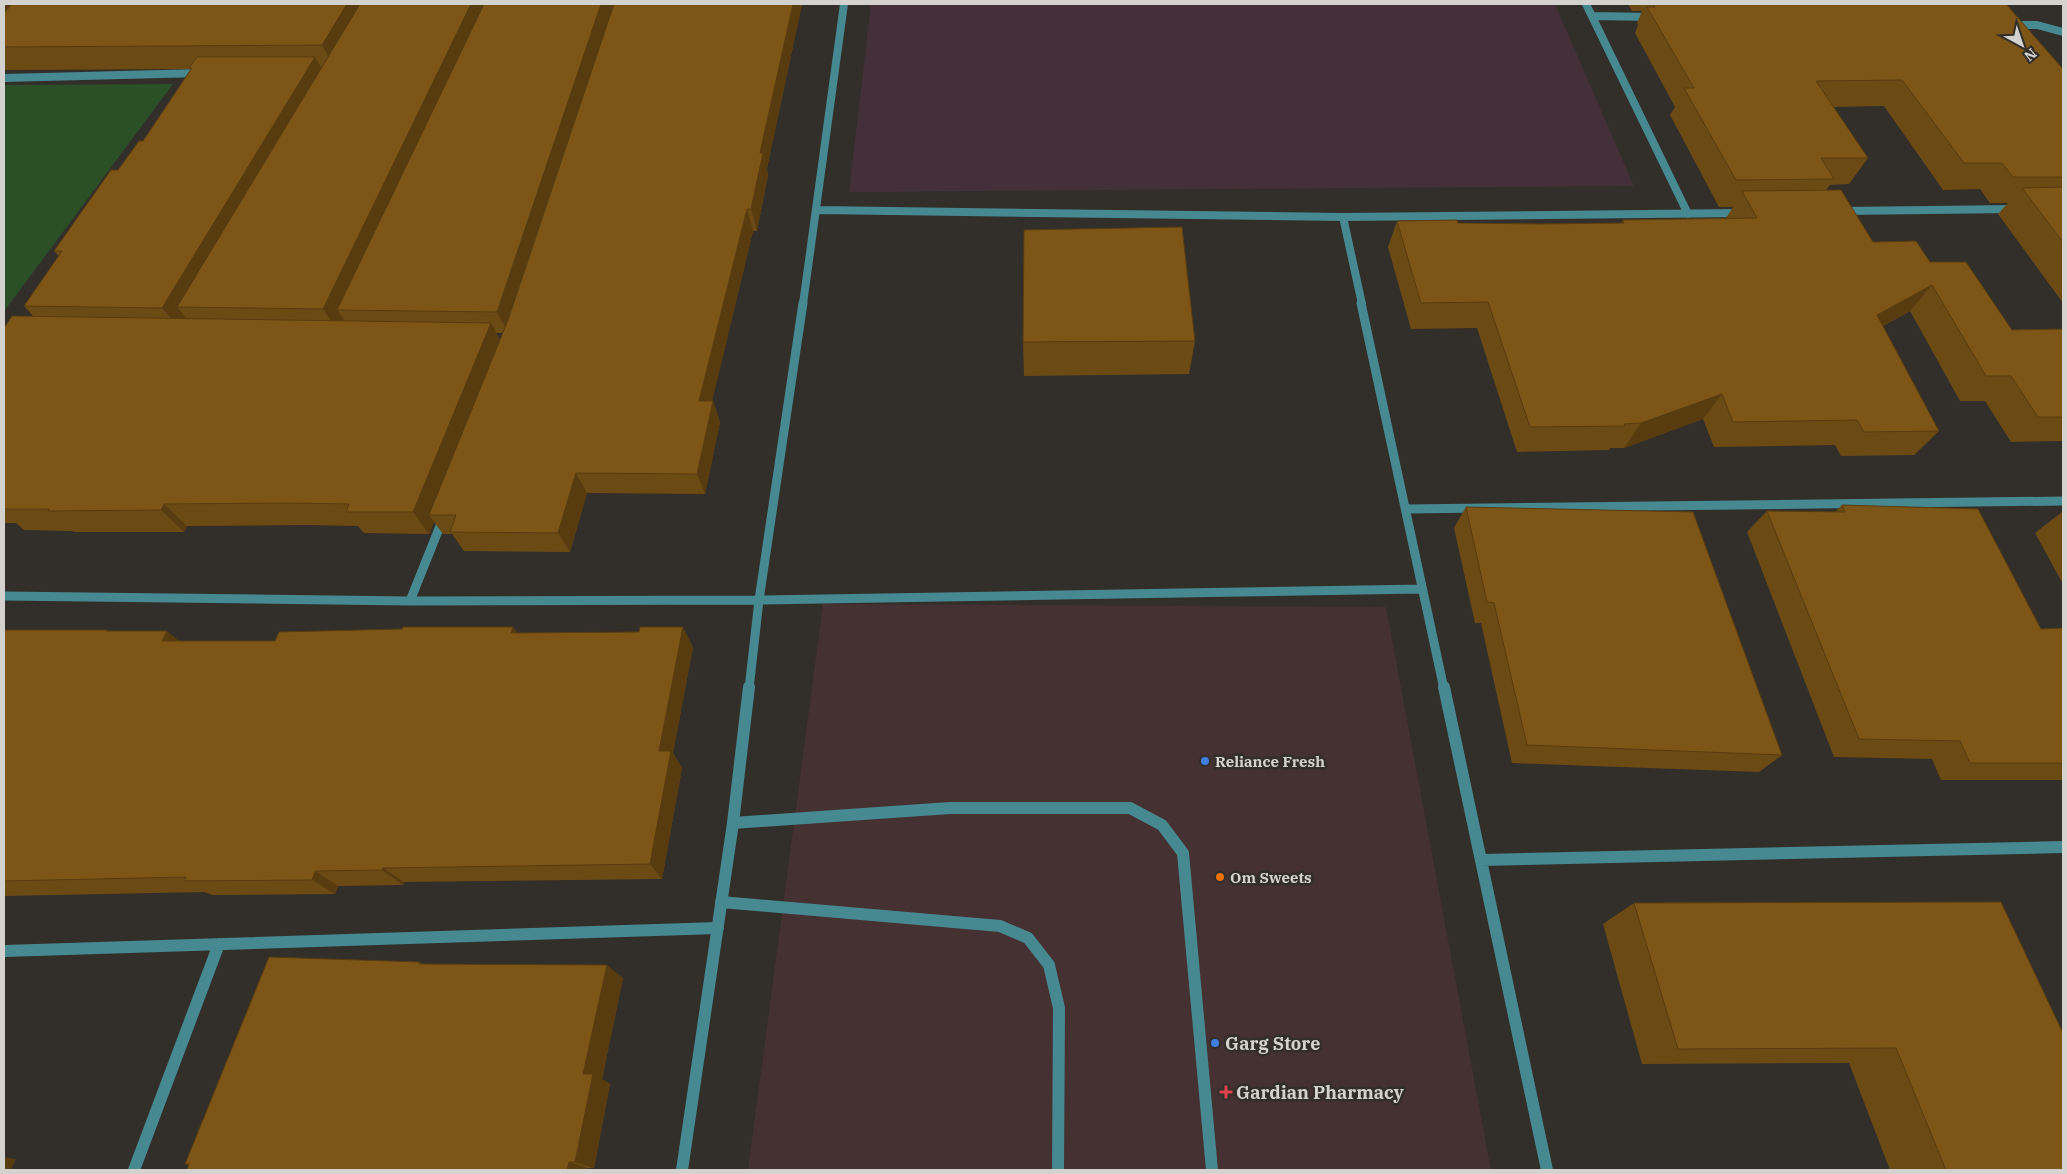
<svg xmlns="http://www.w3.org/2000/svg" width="2067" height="1174" font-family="'IBM Plex Serif',serif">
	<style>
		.commercial { fill: #453032 }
		.education { fill: #433038 }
		.green { fill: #2b4f27 }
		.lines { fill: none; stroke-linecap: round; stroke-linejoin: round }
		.service { stroke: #478991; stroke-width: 12 }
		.minor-far2 { stroke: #478991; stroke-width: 8 }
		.minor-far1 { stroke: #478991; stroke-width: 9 }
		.minor { stroke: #478991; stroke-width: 12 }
		.wall { fill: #6c4a14; fill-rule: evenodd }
		.shaded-wall { fill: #583c10 }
		.building { fill: #7d5617; stroke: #583c10 }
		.shop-dot { fill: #3f7fe0; stroke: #322e2a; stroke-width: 2 }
		.food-dot { fill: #e8710a; stroke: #322e2a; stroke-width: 2 }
		.health-dot { fill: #e0444e; stroke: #322e2a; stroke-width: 2 }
		.labels { text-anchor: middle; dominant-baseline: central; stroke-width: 5; stroke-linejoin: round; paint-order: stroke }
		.poi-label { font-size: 15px; font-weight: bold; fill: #d4d2cf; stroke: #322e2a; text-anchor: start }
		.near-poi-label { font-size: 18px; font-weight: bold; fill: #d4d2cf; stroke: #322e2a; text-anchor: start }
	</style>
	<rect width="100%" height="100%" fill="#322e2a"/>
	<path class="commercial" d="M823,604L1386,607L1491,1170H748Z"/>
	<path class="education" d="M871,4H1555L1634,186L849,192Z"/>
	<path class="green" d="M173,84L5,310H4V85Z"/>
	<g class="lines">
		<path class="service" d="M733,823L950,808H1130L1162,825L1183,853L1212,1170
			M721,902L1000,926L1028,938L1049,965L1059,1008L1058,1170"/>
		<path class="minor-far2" d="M1586,4L1688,214
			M1592,16L1653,17
			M2013,25H2037L2063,32
			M4,78L201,73
			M817,210L1343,217L1742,213
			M1842,211L2015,209
			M1343,217L1362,304
			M803,304L844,4"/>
		<path class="minor-far1" d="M1361,303L1444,689
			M1406,509L2063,501
			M4,596L410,601L759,600L1422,589
			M410,601L444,516
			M749,689L759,600L803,303"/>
		<path class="minor" d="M1444,687L1547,1170
			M1481,860L2063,847
			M4,951L718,928
			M134,1170L219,944
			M682,1170L733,823L749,687"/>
	</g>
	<path class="wall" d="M802,4L767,168L768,175L757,231H753L712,401H713L720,422L705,494L587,493L570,552L464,551L452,534H443L434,522L429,534L364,533L358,526L308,525L187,526L184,532H74L72,531L24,530L16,523H4V328L34,317L24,306L59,256L54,251L118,170L143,141L190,70V69L4,70V47ZM496,333H503L500,340Z
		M1628,4H2006L2063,69V303L1998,214L2008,203H1990L1980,189L1943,190L1884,106L1833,107L1868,158L1849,184L1830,185L1826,190L1873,242L1930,262L2012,330L2063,329V441L2011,442L1985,401H1960L1910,311L1883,326L1939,431L1914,455L1841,456L1835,445L1714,447L1703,419L1624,448H1610L1609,450L1517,452L1477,328L1411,329L1388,247L1397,221L1458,223L1540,224L1621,223L1623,220L1726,218L1733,207H1719L1670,115L1675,107L1635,33L1638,25L1637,23L1642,11H1632Z
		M1195,341L1189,374L1024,376L1023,342Z
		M1842,505L2041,629L2063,628V780H1941L1932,759L1834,757L1747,532L1767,511L1835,512Z
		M1466,507L1782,755L1759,772L1512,763L1481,623H1475L1454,528Z
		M2062,512H2063V584L2035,533Z
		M4,630H107L109,631L179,641H275L517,633L693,647L673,753L682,768L662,879L404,882L403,885L338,886L335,894L212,895L205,892L4,896Z
		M2001,902L2063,1170H1890L1849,1063L1642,1064L1603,924L1634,903Z
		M419,962L424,964L623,978L602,1079L610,1084L594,1168H588V1170H187L189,1165L185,1164Z"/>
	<path class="shaded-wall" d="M4,4H34L4,39Z
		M347,4H372L334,67L322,45Z
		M471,4H491L337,310L344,319L338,331L323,309Z
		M601,4H616L508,333L497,312Z
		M793,4H802L767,168L768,175L757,231L751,209L760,153Z
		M315,57L328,79L177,307L186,318L180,329L162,308Z
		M747,209L753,231L707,422L699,401Z
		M1932,285L1910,311L1855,340L1877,315Z
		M491,323L503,346L429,515L434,522L429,534L413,512Z
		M1722,394L1703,419L1624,448L1641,423Z
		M713,401L720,422L705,494L697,474Z
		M576,473L587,493L570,552L558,533Z
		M164,504L187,526L184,532L161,510Z
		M513,627L528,647L511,633Z
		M683,627L693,647L673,753L682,768L662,879L650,864L659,751Z
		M167,631L191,651L162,641Z
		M383,868L404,882L403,885L382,870Z
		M315,871L338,886L335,894L312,880Z
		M607,965L623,978L602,1079L610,1084L594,1168L575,1162L583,1074Z
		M4,1157L16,1159L11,1170H4Z
		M569,1162L588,1168V1170H567Z"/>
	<path class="building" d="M12,4H347L322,45L4,47V13Z
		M360,4H471L323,309L177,307Z
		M484,4H601L497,312L337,310Z
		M614,4H793L760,153H763L751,209H747L699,401H713L697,474L576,473L558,533L450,532L456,515H429L508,320Z
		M1654,4H2006L2063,69V177H2013L2002,163H1964L1902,80L1816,81L1868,158H1821L1834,179L1736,180L1684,88H1694L1647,7H1655Z
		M197,57H315L162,308L24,306L62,251H54L111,170H118L139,141H143L192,68H189Z
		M2063,187V242L2022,188Z
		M1841,190L1873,242L1916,241L1930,262H1966L2012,330L2063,329V417H2038L2011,376H1986L1932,285L1877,315L1939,431L1864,432L1857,420L1733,422L1722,394L1641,423L1624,424L1625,426L1530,427L1488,302L1421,303L1397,221L1457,220L1458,223L1540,224L1624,223L1623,220L1757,218L1742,191Z
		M1182,227L1195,341L1023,342L1024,230Z
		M12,316L491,323L413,512H346L349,504L288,503L164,504L161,510L48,511L49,509H4V328Z
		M1842,505L1978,509L2041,629L2063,628V763H1970L1960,741L1859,739L1767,511L1845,512Z
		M1466,507L1693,512L1782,755L1527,745L1494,603L1487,602Z
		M403,627H513L511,633L639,632L640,627H683L659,751H671L650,864L383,868L382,870L315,871L312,880L184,881L186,877L4,881V630H107L106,631H167L162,641H275L279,632L402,629Z
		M2001,902L2063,1033V1170H1946L1896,1048L1678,1049L1634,903Z
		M269,957L419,962V964L607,965L583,1074H593L575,1162H569L567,1170H187L189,1164H185Z"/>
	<g class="shop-dot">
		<circle cx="1205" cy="761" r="5"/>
		<circle cx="1215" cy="1043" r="5"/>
	</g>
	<circle class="food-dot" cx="1220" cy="877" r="5"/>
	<path class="health-dot" d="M1223.5 1084.5h5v5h5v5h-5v5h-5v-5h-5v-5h5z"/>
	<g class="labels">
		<g class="poi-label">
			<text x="1215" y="761">Reliance Fresh</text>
			<text x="1230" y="877">Om Sweets</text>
		</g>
		<g class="near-poi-label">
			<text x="1225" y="1043">Garg Store</text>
			<text x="1236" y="1092">Gardian Pharmacy</text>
		</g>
	</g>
	<rect width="2067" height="1174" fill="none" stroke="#d4d2cf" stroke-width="10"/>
	<g transform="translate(2022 45) rotate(140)" stroke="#322e2a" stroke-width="4" paint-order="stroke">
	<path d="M0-4L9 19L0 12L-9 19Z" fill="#d4d2cf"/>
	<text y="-8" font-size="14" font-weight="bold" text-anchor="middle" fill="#d4d2cf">N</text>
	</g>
</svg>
